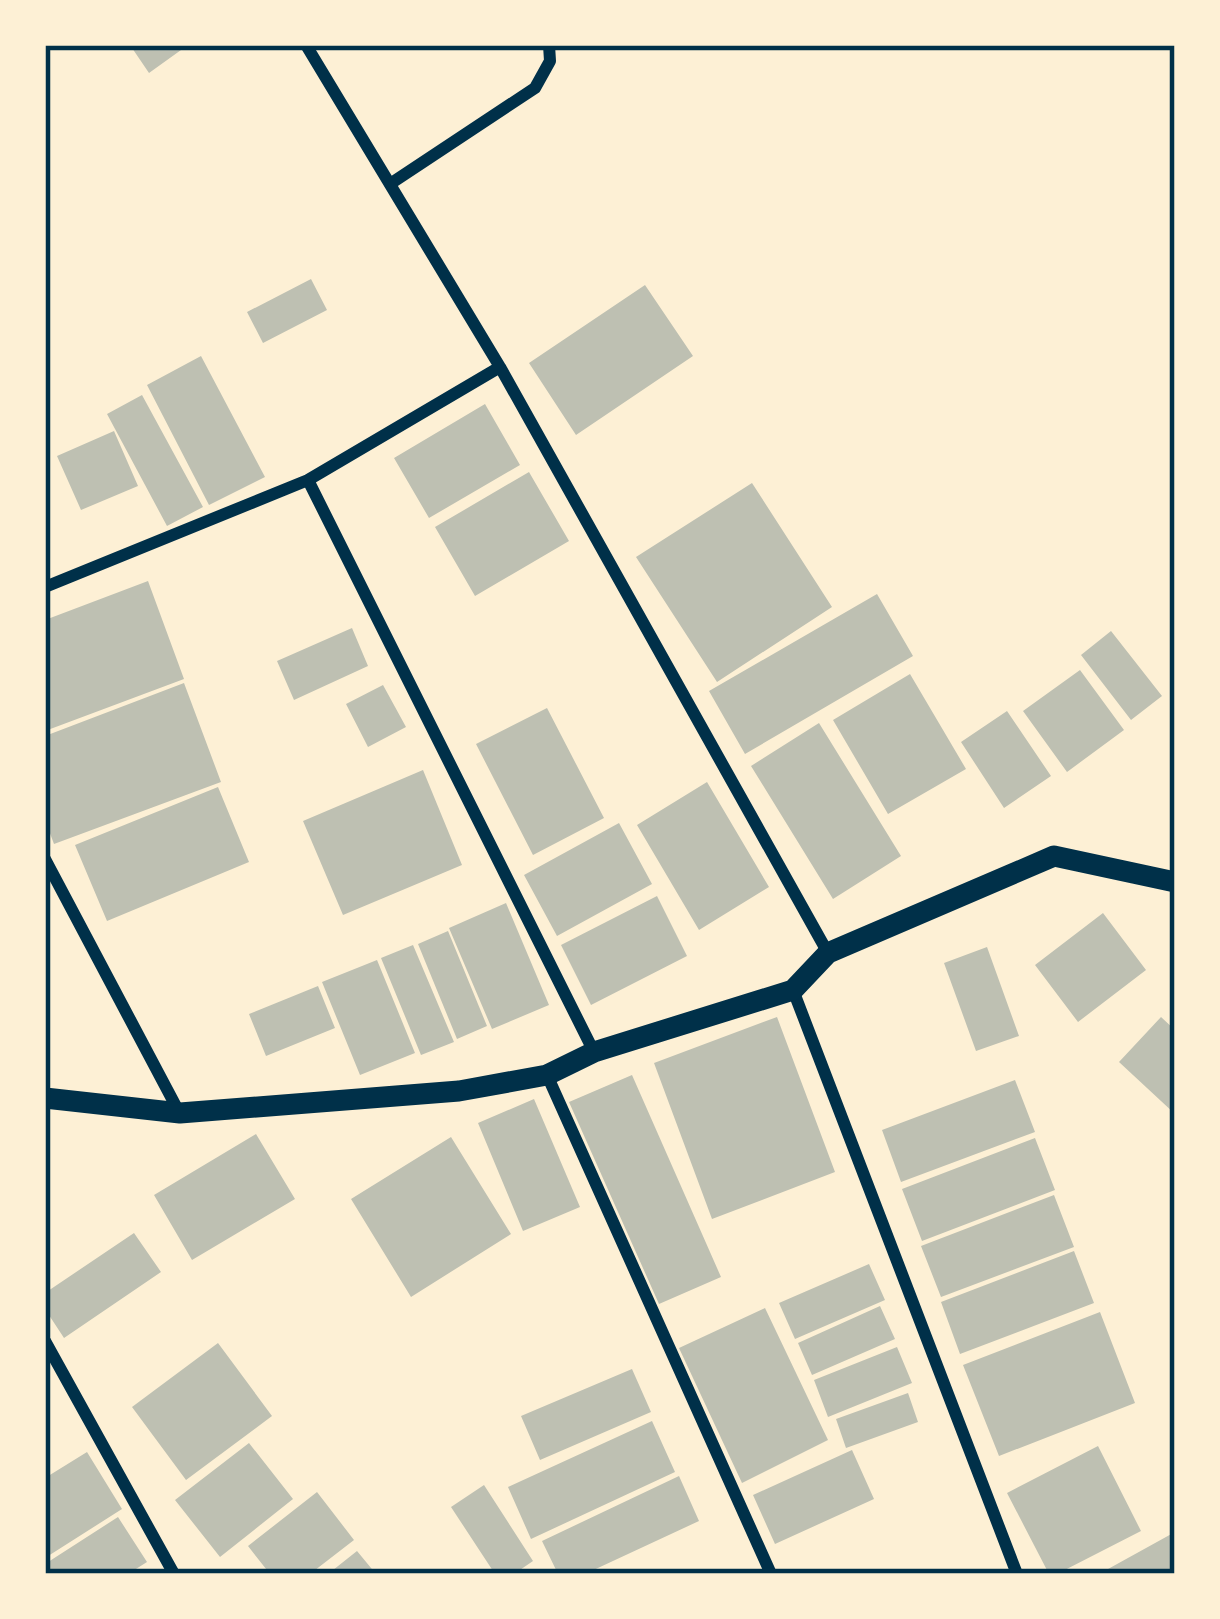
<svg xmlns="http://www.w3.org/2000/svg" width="1220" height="1619" font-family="'Titillium Web',sans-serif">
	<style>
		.building { fill: #bec0b2 }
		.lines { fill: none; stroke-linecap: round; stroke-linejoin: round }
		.minor { stroke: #003049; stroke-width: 12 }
		.tertiary { stroke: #003049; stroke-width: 21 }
		.neatline { fill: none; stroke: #003049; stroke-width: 4.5 }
	</style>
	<rect width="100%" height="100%" fill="#fdf0d5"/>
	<path class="building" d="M130,45H188L149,73Z
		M311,279L327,310L263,343L247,312Z
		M645,285L693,356L576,435L529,363Z
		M201,356L265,477L209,505L147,385Z
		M142,395L203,507L167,526L107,414Z
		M485,404L520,465L429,518L394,458Z
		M114,431L138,486L81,510L57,456Z
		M529,472L569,541L475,596L435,527Z
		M752,483L832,607L717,682L636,557Z
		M148,581L184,679L45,731V620Z
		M877,594L913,656L745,754L709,691Z
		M352,628L368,666L294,700L277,661Z
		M1111,631L1162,696L1131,720L1081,655Z
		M1080,670L1124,730L1067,772L1023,711Z
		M910,674L966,769L888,814L833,720Z
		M184,683L221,782L54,844L45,820V736Z
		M383,685L406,727L368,747L346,704Z
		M547,708L604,818L533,855L476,744Z
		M1007,711L1051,776L1004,808L961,742Z
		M819,723L901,856L833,899L751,766Z
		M423,770L462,865L343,915L303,821Z
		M707,782L769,887L699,930L637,825Z
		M218,787L249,862L107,921L75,845Z
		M619,823L652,884L557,936L524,875Z
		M657,896L687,956L591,1005L561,945Z
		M506,903L549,1005L492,1029L449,928Z
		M1103,913L1146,970L1078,1022L1035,965Z
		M448,931L487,1026L457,1039L418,944Z
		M413,945L454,1042L421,1055L381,958Z
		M987,947L1019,1036L976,1051L944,963Z
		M377,960L415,1053L360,1075L322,982Z
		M318,986L335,1028L266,1056L249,1014Z
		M777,1017L835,1172L712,1219L654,1063Z
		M1161,1017L1175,1030V1114L1119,1062Z
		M632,1075L721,1277L659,1304L569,1102Z
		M1015,1080L1035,1132L901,1182L882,1130Z
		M534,1099L580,1207L523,1231L478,1123Z
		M256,1134L295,1199L192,1260L154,1195Z
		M451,1137L511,1234L411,1297L351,1199Z
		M1035,1138L1055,1190L922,1241L902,1189Z
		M1054,1195L1074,1247L941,1297L921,1246Z
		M134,1233L161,1272L64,1338L45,1309V1293Z
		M1074,1251L1094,1303L960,1354L941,1302Z
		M869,1264L885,1300L795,1339L779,1303Z
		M880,1306L895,1339L812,1375L798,1343Z
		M765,1308L828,1440L742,1483L679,1348Z
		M1100,1312L1135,1403L999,1456L963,1365Z
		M218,1343L272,1416L186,1480L132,1407Z
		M897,1347L912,1383L828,1417L814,1380Z
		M632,1369L651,1412L540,1460L521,1416Z
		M908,1393L918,1422L846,1448L836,1419Z
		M652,1421L675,1472L531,1539L508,1487Z
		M249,1443L293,1499L220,1557L175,1500Z
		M1098,1446L1141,1531L1057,1574H1049L1007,1493Z
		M852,1450L874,1499L775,1544L753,1495Z
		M87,1452L122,1509L45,1558V1478Z
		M679,1476L699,1521L585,1574H558L542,1541Z
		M484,1485L533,1561L514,1574H495L451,1507Z
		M317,1492L354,1540L310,1574H270L248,1546Z
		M118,1517L147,1562L128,1574H45V1564Z
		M1175,1532V1574H1099Z
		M357,1551L376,1574H328Z"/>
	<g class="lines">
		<path class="minor" d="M306,45L500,367L828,953
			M390,184L535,88L550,61L549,45
			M308,480L594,1052
			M45,587L308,480L500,367
			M45,859L179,1112
			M793,990L1017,1574
			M547,1075L771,1574
			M45,1341L174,1574"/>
		<path class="tertiary" d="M45,1098L180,1113L459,1091L547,1075L594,1052L793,990L828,953L1054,856L1175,882"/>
	</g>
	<rect width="1220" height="1619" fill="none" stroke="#fdf0d5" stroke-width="96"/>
	<rect x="48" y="48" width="1124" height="1523" class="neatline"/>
</svg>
